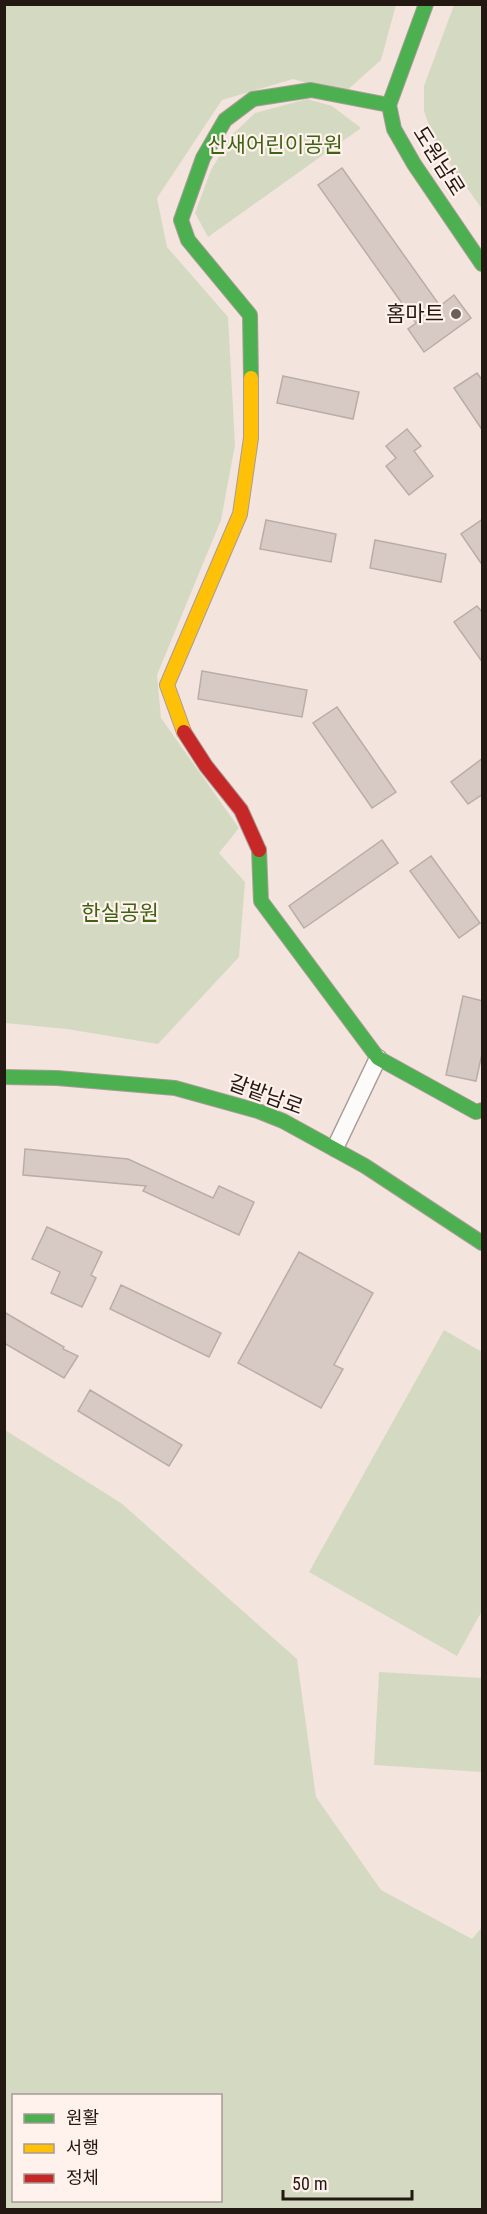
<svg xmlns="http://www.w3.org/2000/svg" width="487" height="2214" font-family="'Roboto Condensed','Noto Sans KR',sans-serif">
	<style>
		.green { fill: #d4dac1; fill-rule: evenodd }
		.building { fill: #d7cac5; stroke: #b9ada8; stroke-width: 1.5 }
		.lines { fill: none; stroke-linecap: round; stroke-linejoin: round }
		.street-casing { stroke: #a99c97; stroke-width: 19 }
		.fast-casing { stroke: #a99c97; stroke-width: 16 }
		.slow-casing { stroke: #a99c97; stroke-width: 16 }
		.jam-casing { stroke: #a99c97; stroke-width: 16 }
		.street { stroke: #fdfbfa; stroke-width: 16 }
		.fast { stroke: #4caf50; stroke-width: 14 }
		.slow { stroke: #ffc107; stroke-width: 14 }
		.jam { stroke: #c62828; stroke-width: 14 }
		.poi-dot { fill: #6c5f5a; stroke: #fff1eb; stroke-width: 2 }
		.labels { text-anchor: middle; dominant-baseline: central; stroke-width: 4.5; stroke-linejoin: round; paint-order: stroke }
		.park-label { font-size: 21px; fill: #3c6414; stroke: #fff1eb }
		.street-label { font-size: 21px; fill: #241813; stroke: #fff1eb }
		.poi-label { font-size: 21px; fill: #241813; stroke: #fff1eb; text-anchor: end }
	</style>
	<rect width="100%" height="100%" fill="#f3e4de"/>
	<path class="green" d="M4,5H396L381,60L344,93L293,79L222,100L157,198L167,247L228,317L235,445L221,520L157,675L161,718L239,828L219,853L245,882L239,957L158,1044L67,1029L5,1023Z
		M454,5H482V209L435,143L424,111V86Z
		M307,99L332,106L361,128L208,237L195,213L211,170L232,135L255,113Z
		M444,1330L482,1352V1611L457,1656L309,1572Z
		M5,1430L121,1503L297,1659L316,1797L381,1890L472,1939L482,1927V2209H5ZM14,2096H220V2200H14Z
		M379,1672L482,1678V1772L374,1765Z"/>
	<path class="building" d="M342,168L440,306L454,295L471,318L424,352L408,329L416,323L318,185Z
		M477,373L483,381V431L454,388Z
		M283,376L359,392L353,419L277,403Z
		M407,429L421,446L414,451L433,476L409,495L386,466L396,458L386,446Z
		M483,519V566L461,534Z
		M266,520L336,534L331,562L260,549Z
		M375,540L446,554L441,582L370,568Z
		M477,606L483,613V663L454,622Z
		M202,671L307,690L302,717L198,699Z
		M337,707L396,792L372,808L313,723Z
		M483,758V794L468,804L451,782Z
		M382,840L398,863L304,928L289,906Z
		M431,856L480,923L459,938L410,871Z
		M463,996L483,1001V1049L476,1081L446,1075Z
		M25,1149L128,1159L213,1198L219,1186L254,1202L239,1235L143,1191L146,1186L23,1175Z
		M47,1227L102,1252L91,1275L96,1278L82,1307L51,1293L60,1272L32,1259Z
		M299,1252L373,1293L334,1365L343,1369L321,1408L238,1363Z
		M121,1285L221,1333L209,1357L110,1309Z
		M4,1312L64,1347L63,1349L78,1356L64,1378L4,1343Z
		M90,1390L182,1445L169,1466L78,1411Z"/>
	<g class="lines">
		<g class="street-casing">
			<path id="street" d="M335,1148L378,1058"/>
		</g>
		<g class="fast-casing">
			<path id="fast" d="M426,4L389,105L394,129L414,164L482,264
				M251,378L250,315L188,240L181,220L203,158L225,120L253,99L311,90L389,105
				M259,850L261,901L378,1058L476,1112L482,1110
				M4,1077L57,1078L175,1088L258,1111L283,1121L365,1166L482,1243"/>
		</g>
		<g class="slow-casing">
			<path id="slow" d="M184,732L167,685L240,514L251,438V378"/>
		</g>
		<g class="jam-casing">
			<path id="jam" d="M184,732L206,766L241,810L259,850"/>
		</g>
		<use href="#street" class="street"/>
		<use href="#fast" class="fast"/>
		<use href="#slow" class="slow"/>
		<use href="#jam" class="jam"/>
	</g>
	<circle class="poi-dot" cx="456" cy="314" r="6"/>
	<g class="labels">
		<g class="park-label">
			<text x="275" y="145">산새어린이공원</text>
			<text x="120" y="913">한실공원</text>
		</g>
		<g class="street-label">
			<text transform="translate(439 161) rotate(58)">도원남로</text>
			<text transform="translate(266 1095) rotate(20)">갈밭남로</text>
		</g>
		<g class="poi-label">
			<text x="444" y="314">홈마트</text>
		</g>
	</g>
	<rect width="487" height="2214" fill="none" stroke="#241813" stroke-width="12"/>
	<rect x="12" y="2094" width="210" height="108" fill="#fff1eb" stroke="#a79a95" stroke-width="1.5"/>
	<rect x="24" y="2114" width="30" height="9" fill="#4caf50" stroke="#a79a95" stroke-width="1.5"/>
	<text x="66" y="2124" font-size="18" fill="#241813">원활</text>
	<rect x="24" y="2144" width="30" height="9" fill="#ffc107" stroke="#a79a95" stroke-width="1.5"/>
	<text x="66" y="2154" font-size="18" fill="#241813">서행</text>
	<rect x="24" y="2174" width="30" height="9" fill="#c62828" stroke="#a79a95" stroke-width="1.5"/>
	<text x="66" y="2184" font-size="18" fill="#241813">정체</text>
	<path d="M283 2190v9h129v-9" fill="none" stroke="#241813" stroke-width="3"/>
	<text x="292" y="2190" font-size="18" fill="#241813" stroke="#fff1eb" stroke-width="4.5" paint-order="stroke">50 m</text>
</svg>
